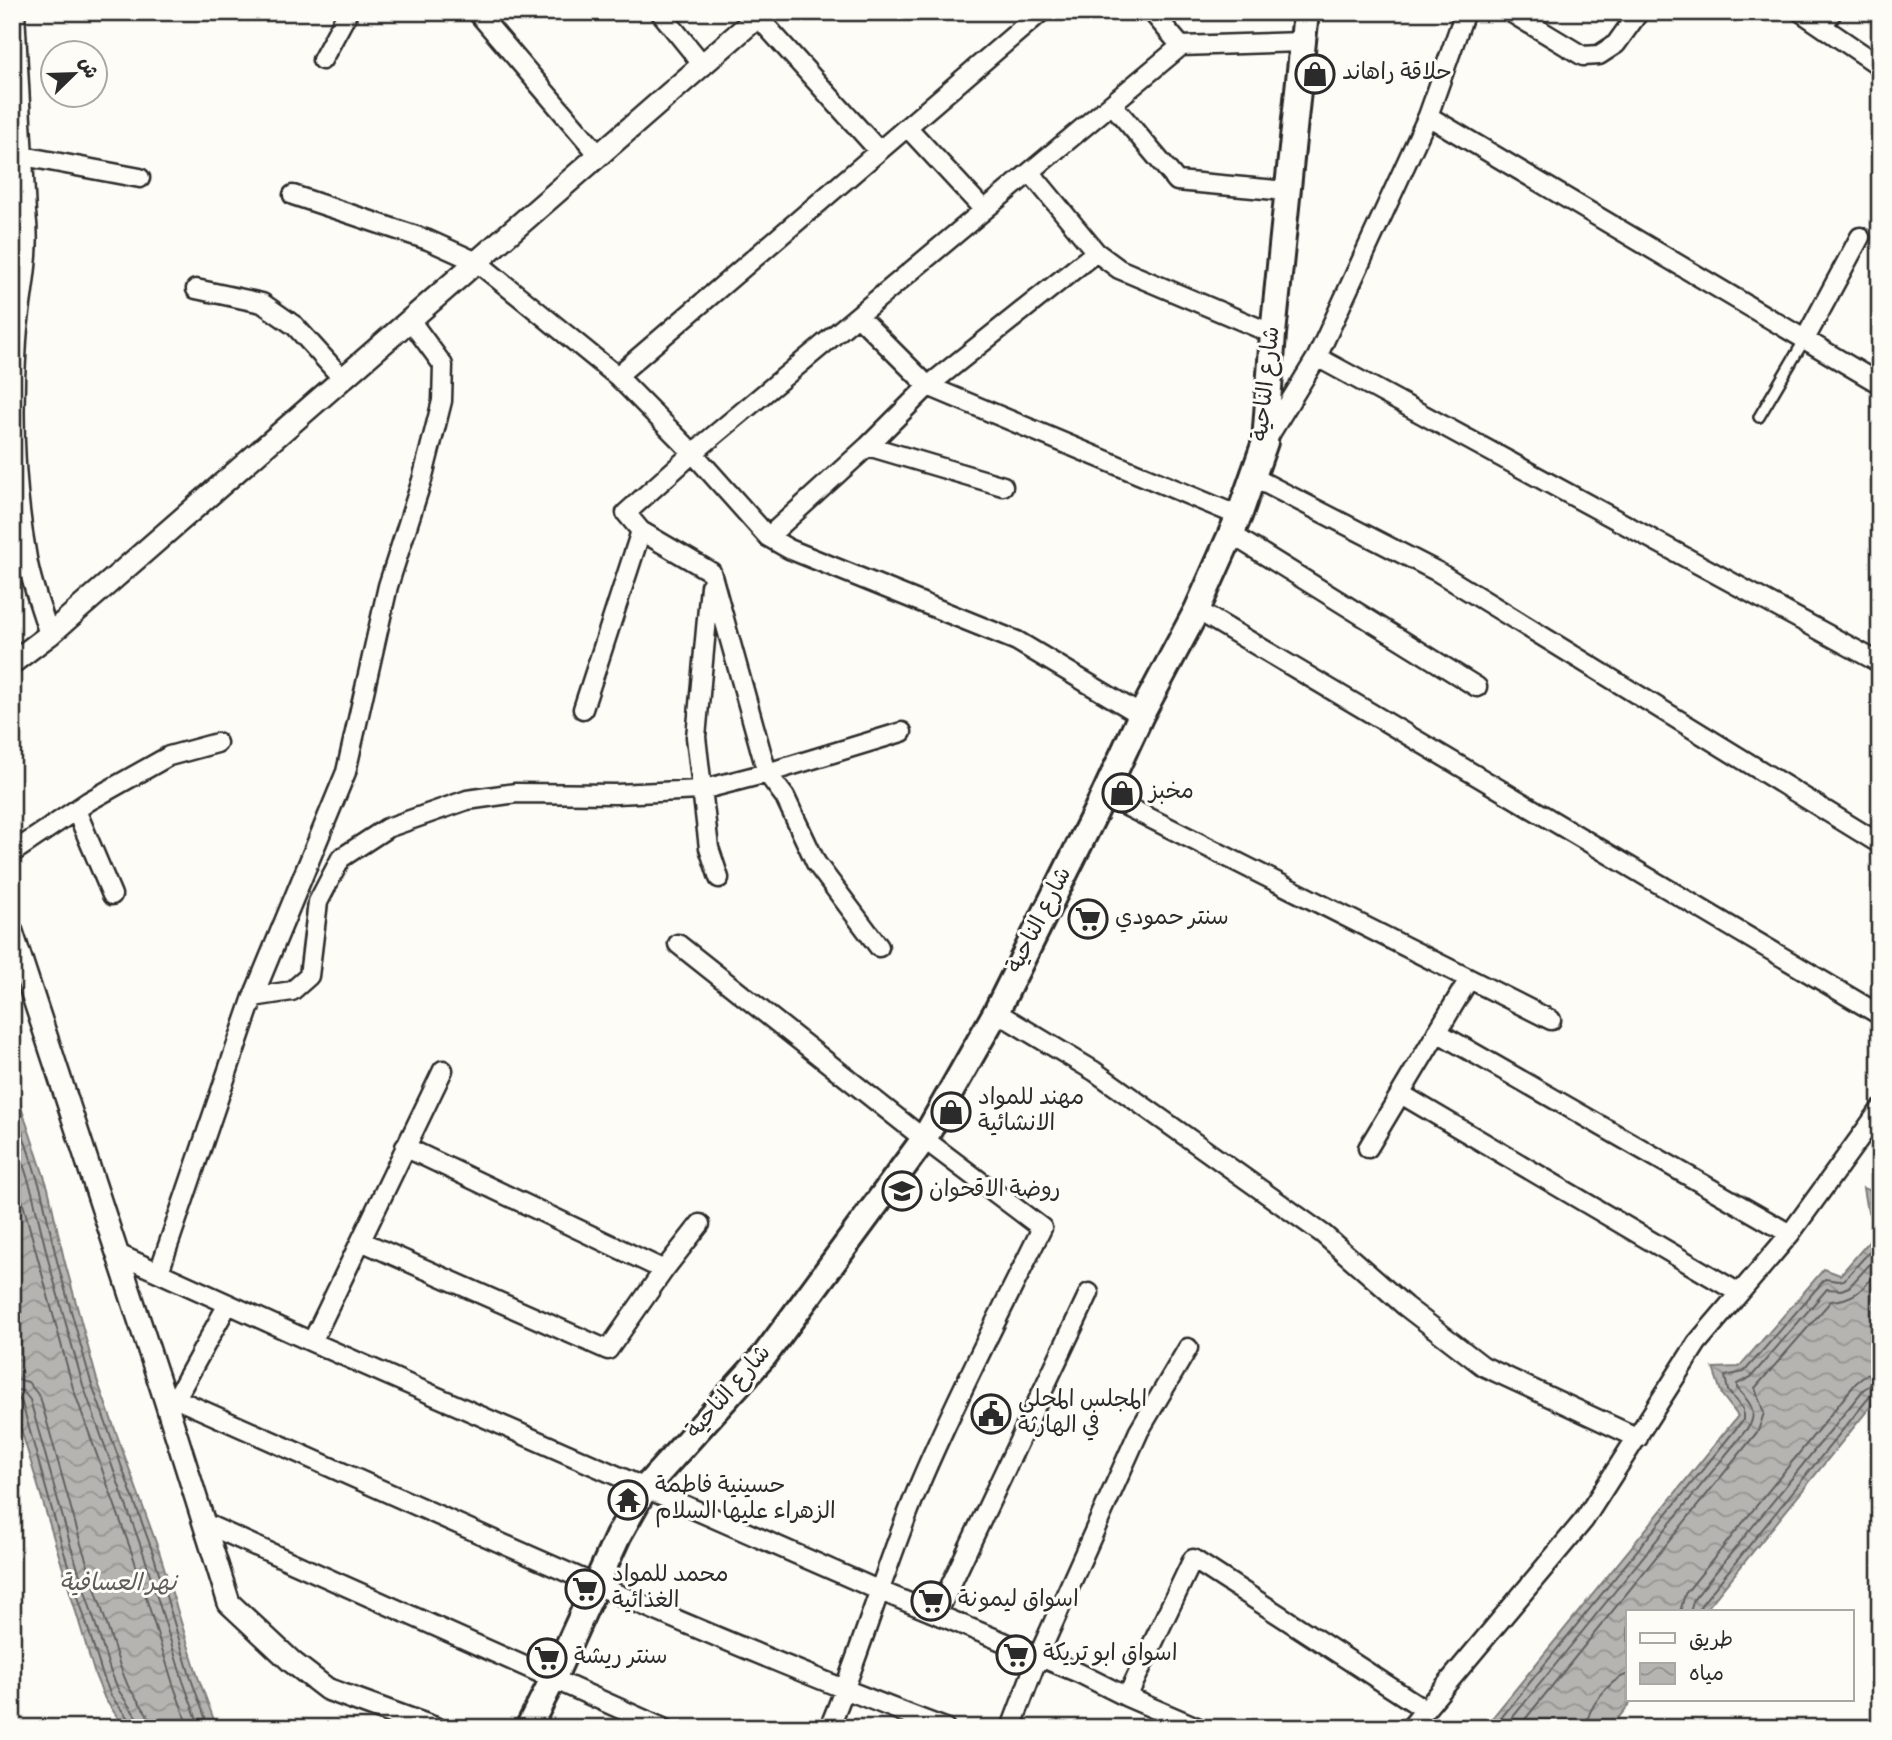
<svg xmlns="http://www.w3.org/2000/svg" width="1892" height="1740" font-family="Dekko,'Playpen Sans Arabic',sans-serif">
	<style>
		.water { fill: url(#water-waves); stroke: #7e7d7b; stroke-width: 2 }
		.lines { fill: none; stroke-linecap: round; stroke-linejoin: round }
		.shore { stroke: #626261; stroke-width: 2 }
		.service-casing { stroke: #2b2b2b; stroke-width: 14 }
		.minor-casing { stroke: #2b2b2b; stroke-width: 23 }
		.tertiary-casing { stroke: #2b2b2b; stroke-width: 26 }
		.secondary-casing { stroke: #2b2b2b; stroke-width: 30 }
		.service { stroke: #fdfcf7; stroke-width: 9 }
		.minor { stroke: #fdfcf7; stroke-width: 18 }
		.tertiary { stroke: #fdfcf7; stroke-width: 21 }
		.secondary { stroke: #fdfcf7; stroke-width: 24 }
		.labels { text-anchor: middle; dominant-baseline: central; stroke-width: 6; stroke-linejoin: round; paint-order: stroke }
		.poi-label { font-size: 23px; fill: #2b2b2b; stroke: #fdfcf7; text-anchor: start }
		.street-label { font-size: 23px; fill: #2b2b2b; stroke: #fdfcf7 }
		.water-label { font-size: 24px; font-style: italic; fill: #5b5b5a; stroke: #fdfcf7 }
	</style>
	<defs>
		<pattern id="water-waves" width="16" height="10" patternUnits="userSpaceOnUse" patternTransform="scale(1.75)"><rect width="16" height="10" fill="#b5b4b1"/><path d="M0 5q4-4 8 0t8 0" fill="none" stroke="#939390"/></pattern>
	</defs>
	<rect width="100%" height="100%" fill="#fdfcf7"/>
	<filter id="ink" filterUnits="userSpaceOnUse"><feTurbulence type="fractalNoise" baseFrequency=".0143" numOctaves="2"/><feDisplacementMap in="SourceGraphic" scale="14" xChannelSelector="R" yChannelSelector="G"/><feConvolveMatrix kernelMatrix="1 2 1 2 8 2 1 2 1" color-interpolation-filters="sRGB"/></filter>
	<g filter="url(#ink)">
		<path class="water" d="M12,1080L48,1188L64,1259L97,1380L159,1551L198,1677L217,1728H125L105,1699L95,1675L20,1426L12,1388Z
			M1863,1188L1880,1194V1395L1704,1612H1628V1700H1633L1610,1728H1484L1738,1416L1722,1395L1713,1368L1739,1367L1824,1269L1840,1275L1879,1230L1866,1206Z"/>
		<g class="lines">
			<path class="shore" d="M12,1101L41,1190L57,1261L91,1382L153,1553L191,1679L209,1728
				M12,1129L32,1192L49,1263L83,1385L144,1555L183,1681L200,1728
				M12,1163L73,1388L134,1559L173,1684L189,1728
				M12,1378L28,1382L40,1397L81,1544L120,1666L128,1686L147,1714L150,1728
				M12,1389L23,1391L30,1400L71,1547L110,1670L119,1691L137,1718L139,1728
				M12,1398L19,1399L22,1403L63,1549L102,1673L111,1696L127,1717L130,1728
				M1680,1612L1685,1594L1856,1383L1866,1375L1880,1372
				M1690,1612L1694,1599L1864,1389L1872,1384L1880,1383
				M1699,1612L1701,1605L1871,1395L1880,1392
				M1493,1728L1743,1420V1409L1728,1391L1725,1376L1744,1372L1825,1279L1838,1281L1844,1280L1880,1240
				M1504,1728L1750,1425C1758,1409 1747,1400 1737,1388V1384L1751,1377L1827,1289L1841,1290L1849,1287L1880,1253
				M1518,1728L1758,1431L1764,1413L1755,1388L1831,1301C1857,1299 1863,1288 1880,1269
				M1586,1728C1587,1708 1609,1680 1628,1674"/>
			<g class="service-casing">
				<path id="service" d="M1825,29L1838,12
					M1759,417L1805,339"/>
			</g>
			<g class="minor-casing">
				<path id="minor" d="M15,12L26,213C32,257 20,297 17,340C12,413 14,487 27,558C31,584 42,610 49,635
					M477,12L599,155
					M660,12L703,65
					M1152,12L1181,46L1302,42
					M1510,12L1583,56L1599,55L1616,44L1639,12
					M1801,12L1880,66
					M758,17L879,151
					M322,60L348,12
					M1112,104L1177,181L1287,191
					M1428,116L1880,384
					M907,127L984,210
					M23,156L140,178
					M1030,172L1096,252
					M293,195L428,240L477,262L617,376L693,453L768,537L789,549L1017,641L1141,715
					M196,289L262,303L295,326L343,379
					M858,316L928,386L1239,516
					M1805,339L1860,237
					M1317,357L1880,663
					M617,376L1041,12
					M1267,439L1317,357L1428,116L1465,12
					M868,446L1003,486
					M1253,477L1438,572L1880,844
					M1231,534L1477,687
					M768,537L868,446L928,386L1096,252L1119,269L1273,334
					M710,586L696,737L709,848L719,878
					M1197,610L1880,1015
					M583,709L641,531
					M1104,795L1551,1020
					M76,810L112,895
					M12,853L89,801L169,756L217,743
					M678,944L924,1139L1042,1228C1001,1312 957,1396 920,1483C886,1563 863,1647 829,1728
					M879,947L816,863L785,797L767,773L711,572L641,531L626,513L693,453L1181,46
					M253,997L292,991L309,976L318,902L341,858L387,828L467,800L516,793L616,794L701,790L767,773L902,732
					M996,1012L1094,1071L1323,1234L1405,1306L1483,1366L1638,1438
					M1437,1032L1790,1234
					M1401,1094L1739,1293
					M405,1147L664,1270
					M1368,1148L1469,979
					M361,1241L608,1350L664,1270L700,1224
					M118,1254L312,1342L878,1590L1079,1673L1127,1697L1199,1728
					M159,1272L253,997L346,772L388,586L422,480L442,401L443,365L410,320
					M312,1342L443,1070
					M163,1393C423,1507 680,1628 945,1728
					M176,1398L228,1304
					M204,1523L663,1728
					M937,1614L1089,1293
					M1127,1697L1193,1559L1424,1709
					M1011,1728L1038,1657L1139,1431L1188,1348
					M1410,1728L1584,1520L1697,1343L1790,1234L1880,1110"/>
			</g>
			<g class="tertiary-casing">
				<path id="tertiary" d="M12,663L49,635L763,12
					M12,932L163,1393L229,1603L292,1662L327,1689L434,1728"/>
			</g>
			<g class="secondary-casing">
				<path id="secondary" d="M528,1728L553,1679L618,1536L645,1488L765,1355L924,1139L996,1012L1104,795L1141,715L1197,610L1239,516L1265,442L1273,334L1306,12"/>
			</g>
			<use href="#service" class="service"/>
			<use href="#minor" class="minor"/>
			<use href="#tertiary" class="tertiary"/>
			<use href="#secondary" class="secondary"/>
		</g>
	</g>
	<defs>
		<g id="shop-ring" transform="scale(2.0125)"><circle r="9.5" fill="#fdfcf7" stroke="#2b2b2b" stroke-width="1.5"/><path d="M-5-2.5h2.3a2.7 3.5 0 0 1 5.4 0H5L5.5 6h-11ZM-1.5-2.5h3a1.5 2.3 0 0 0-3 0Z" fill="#2b2b2b"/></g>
		<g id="supermarket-ring" transform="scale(2.0125)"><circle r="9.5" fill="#fdfcf7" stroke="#2b2b2b" stroke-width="1.5"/><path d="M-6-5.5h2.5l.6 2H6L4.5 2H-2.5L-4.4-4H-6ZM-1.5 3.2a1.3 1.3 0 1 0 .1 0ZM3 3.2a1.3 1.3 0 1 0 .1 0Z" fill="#2b2b2b"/></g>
		<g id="school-ring" transform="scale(2.0125)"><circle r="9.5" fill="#fdfcf7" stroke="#2b2b2b" stroke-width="1.5"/><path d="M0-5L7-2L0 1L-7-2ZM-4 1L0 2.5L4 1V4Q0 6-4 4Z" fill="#2b2b2b"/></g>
		<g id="civic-ring" transform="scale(2.0125)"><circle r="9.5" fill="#fdfcf7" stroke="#2b2b2b" stroke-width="1.5"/><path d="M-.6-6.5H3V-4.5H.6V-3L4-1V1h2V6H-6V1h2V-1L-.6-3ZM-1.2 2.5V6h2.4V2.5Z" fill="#2b2b2b"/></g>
		<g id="temple-ring" transform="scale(2.0125)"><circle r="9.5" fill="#fdfcf7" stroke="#2b2b2b" stroke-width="1.5"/><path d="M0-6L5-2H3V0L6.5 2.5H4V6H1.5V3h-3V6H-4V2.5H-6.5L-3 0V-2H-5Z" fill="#2b2b2b"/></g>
	</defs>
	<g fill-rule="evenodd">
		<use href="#shop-ring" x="1315" y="74"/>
		<use href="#shop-ring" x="1122" y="793"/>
		<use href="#supermarket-ring" x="1088" y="919"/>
		<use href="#shop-ring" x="951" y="1112"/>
		<use href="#school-ring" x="902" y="1191"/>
		<use href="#civic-ring" x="991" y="1414"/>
		<use href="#temple-ring" x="628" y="1500"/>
		<use href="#supermarket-ring" x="585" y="1589"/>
		<use href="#supermarket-ring" x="931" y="1601"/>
		<use href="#supermarket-ring" x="1016" y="1655"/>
		<use href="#supermarket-ring" x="547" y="1658"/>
	</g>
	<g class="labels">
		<g class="poi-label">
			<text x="1342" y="74">حلاقة راهاند</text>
			<text x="1149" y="793">مخبز</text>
			<text x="1115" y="919">سنتر حمودي</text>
			<text x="978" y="1099">مهند للمواد<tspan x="978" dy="26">الانشائية</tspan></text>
			<text x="929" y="1191">روضة الاقحوان</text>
			<text x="1018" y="1401">المجلس المحلي<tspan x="1018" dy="26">في الهارثة</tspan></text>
			<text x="655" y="1487">حسينية فاطمة<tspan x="655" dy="26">الزهراء عليها السلام</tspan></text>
			<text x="612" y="1576">محمد للمواد<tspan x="612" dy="26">الغذائية</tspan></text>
			<text x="958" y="1601">اسواق ليمونة</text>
			<text x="1043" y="1655">اسواق ابو تريكة</text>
			<text x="574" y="1658">سنتر ريشة</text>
		</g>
		<g class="street-label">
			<text transform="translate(1268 384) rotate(-84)">شارع الناحية</text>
			<text transform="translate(1041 921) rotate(-63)">شارع الناحية</text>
			<text transform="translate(730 1393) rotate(-49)">شارع الناحية</text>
		</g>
		<g class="water-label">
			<text x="118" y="1585">نهر العسافية</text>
		</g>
	</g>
	<rect width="1892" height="1740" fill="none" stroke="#fdfcf7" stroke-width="42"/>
	<rect x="21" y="21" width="1850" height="1698" fill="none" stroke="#2b2b2b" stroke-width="2.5" filter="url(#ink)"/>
	<rect x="1626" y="1610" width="228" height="91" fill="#fdfcf7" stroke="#a9a8a5" stroke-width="2"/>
	<rect x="1640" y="1633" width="35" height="10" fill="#fdfcf7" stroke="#a9a8a5" stroke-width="2"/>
	<text x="1689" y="1646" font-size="21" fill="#2b2b2b">طريق</text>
	<rect x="1640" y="1663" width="35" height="21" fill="url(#water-waves)" stroke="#a9a8a5" stroke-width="2"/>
	<text x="1689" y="1680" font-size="21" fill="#2b2b2b">مياه</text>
	<g transform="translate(74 74) rotate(67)"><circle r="33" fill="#fdfcf7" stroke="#a9a8a5" stroke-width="2"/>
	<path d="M0-5L12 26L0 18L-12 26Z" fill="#2b2b2b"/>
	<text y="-10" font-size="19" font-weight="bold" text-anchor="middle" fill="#2b2b2b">ش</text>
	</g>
</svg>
